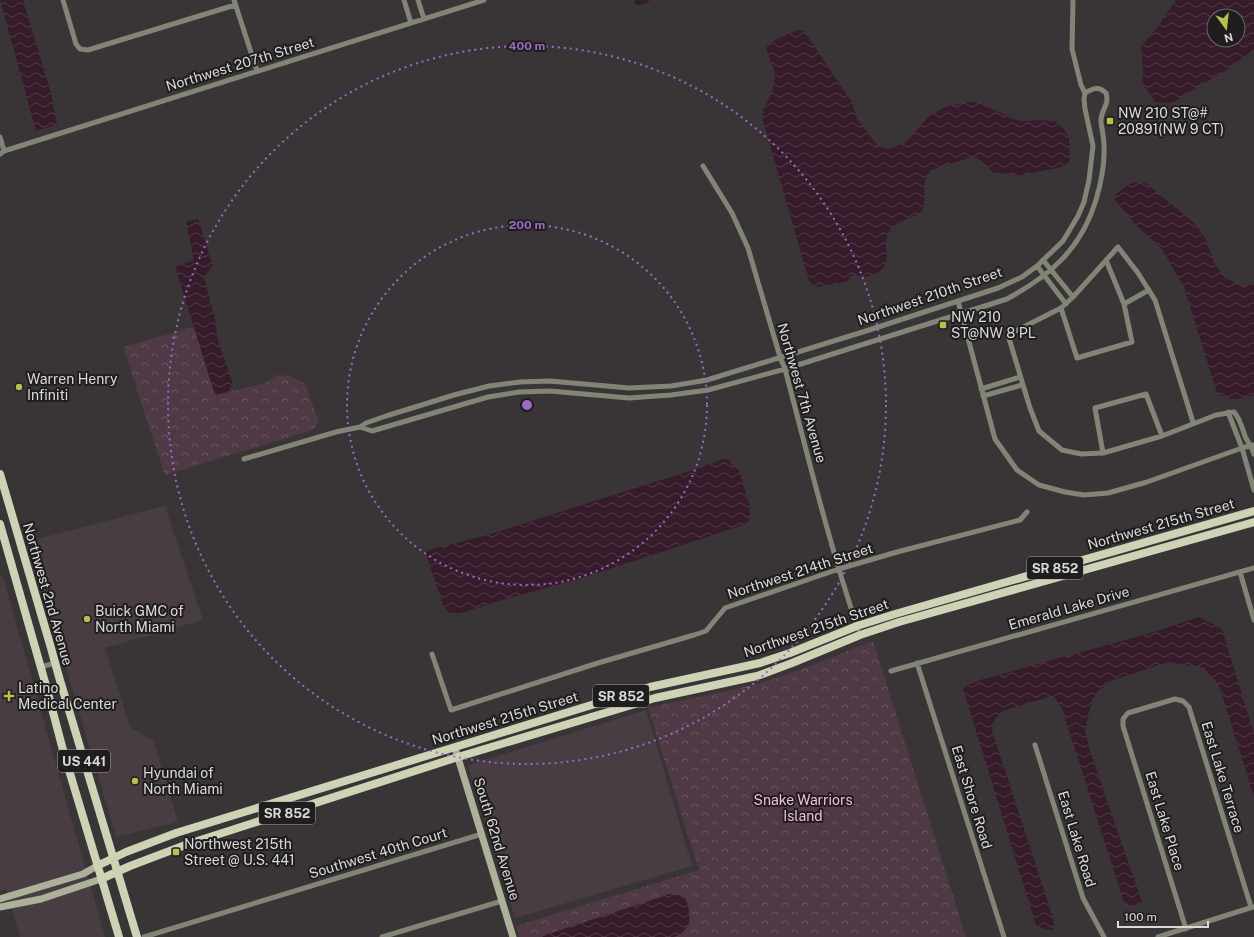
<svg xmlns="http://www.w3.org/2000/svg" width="1254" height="937" font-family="'Public Sans',sans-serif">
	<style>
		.built { fill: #473d42 }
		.forest { fill: url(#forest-crowns) }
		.water { fill: url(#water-waves); fill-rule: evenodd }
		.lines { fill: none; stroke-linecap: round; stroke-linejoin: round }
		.canal { stroke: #361b2a; stroke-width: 6 }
		.street { stroke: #828576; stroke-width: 5 }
		.secondary { stroke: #adb19a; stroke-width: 7 }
		.primary { stroke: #ced3b5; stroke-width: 8 }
		.ring { fill: none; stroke: #9d69c8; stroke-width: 2; stroke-dasharray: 2 4 }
		.poi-dot { fill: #b5c249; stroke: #1f1d1e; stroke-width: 1.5 }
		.labels { text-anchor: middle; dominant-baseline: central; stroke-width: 4; stroke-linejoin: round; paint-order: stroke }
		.shield { fill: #1f1d1e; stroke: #a3a1a2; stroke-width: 1 }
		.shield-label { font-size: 13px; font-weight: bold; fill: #dbd9da }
		.street-label { font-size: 14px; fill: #dbd9da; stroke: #1f1d1e }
		.poi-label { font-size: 14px; fill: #dbd9da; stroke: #1f1d1e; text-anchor: start }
		.park-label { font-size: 14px; fill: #f8bddb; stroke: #1f1d1e }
		.centre { fill: #9d69c8; stroke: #1f1d1e; stroke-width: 2 }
		.ring-label { font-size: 12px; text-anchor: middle; font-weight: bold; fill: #9d69c8; stroke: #1f1d1e; stroke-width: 4; stroke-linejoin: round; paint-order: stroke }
	</style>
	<defs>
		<pattern id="forest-crowns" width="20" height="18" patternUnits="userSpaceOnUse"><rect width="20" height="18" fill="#4f3944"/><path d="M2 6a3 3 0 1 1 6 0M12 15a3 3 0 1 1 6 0" fill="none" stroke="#68555e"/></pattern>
		<pattern id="water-waves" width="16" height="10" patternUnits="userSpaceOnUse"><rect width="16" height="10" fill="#361b2a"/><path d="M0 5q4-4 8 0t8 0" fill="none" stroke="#523c48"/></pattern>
	</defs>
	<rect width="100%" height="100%" fill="#393537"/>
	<path class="built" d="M165,506L203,620L105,648L130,727L154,742L178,822L116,837L29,541Z
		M2,574L105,937H20L6,889L0,891V575Z
		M646,710L692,866L515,918L468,765Z"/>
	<path class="forest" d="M194,327L215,395L263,384L277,375L290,376L305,384L319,422L313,430L165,475L123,347Z
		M873,641L966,937H519L516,926L699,870L648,708C688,698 730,692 770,680C805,669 839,654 873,641Z"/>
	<path class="water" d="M0,0H23L51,93L57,124L36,131Z
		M1176,0H1254V49L1228,69L1172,103L1155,102L1142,83L1143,69L1141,46L1155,30ZM1214,16H1238V40H1214Z
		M797,30H803L806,34L852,102L857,119L878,146L888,149L905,143L928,117L945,107L967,102H976L984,105L1013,119L1022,121L1042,120L1057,122L1066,132L1069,139L1070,157L1069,162L1065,165L1058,168L1016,176L1012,173L995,174C988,168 981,158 972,157L931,170C920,182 928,197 922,211C912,220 895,220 888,233C886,238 886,243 886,248C889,269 880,273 862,278L855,274L850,276L848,281L817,287L809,281L763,121V110C770,98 778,81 773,67C771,60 767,53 766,46C770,41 789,34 797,30Z
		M1135,182L1146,183L1195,224L1205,238L1214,262L1225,278L1242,286L1254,285V395C1238,399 1232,402 1217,393L1184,287L1162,249L1136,225L1115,200V195L1127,185Z
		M198,219L213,265L204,278L215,319L218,340L233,384L228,392L215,395L175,267L194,260L186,222Z
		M723,459H728L734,467L739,470L750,507L749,521L743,525L582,578L488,604L465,612L454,614L448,612L444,607L426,555V552L428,550L484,536L699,468Z
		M1199,617L1222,629L1254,734V797L1219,685L1204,668L1168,662L1111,681L1098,691L1092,700L1085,730L1089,748L1142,902L1135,905H1127L1124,902L1061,706L1053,696L1005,710C997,714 993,721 992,730L1054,921L1053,930L1045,929L1036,925L963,689L966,686L980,680L1154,632Z
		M670,894C687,895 689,901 689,916C689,920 690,922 688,926L681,934L674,937H539Z"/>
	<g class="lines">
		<path class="canal" d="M638,2L646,0"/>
		<path class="street" d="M63,0L76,44L80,49L88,50L235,5
			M234,0L257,71
			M404,0L411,23
			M418,0L424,19
			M1073,0L1072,49L1081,85L1085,93
			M0,137L4,151
			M0,154L4,151L484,0
			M703,166L732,213L748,248L780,357L785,369C808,456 829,544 858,629
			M1043,260L1073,297
			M1037,266L1066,304
			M958,301L995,439L1017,470L1039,485L1065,492L1084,495L1108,493L1147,482L1242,448L1253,445
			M1124,304L1149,290
			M1061,308L1077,358L1132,342L1124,304L1106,260
			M981,389L1020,377
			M983,396L1022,385
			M1228,412L1242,448L1254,490
			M1193,422L1155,300L1138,273L1118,247L1073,297L1061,308L1008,335L1030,408L1039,431L1062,450L1081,454L1103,453L1162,436L1216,415L1234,412C1240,418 1242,428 1245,436C1248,443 1252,447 1254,454
			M1103,453L1095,408L1146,394L1162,436
			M244,459L336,432L360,427L366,423L386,416L454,395L489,386L520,382L550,381L629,388L671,386L707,380L866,331L998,288L1022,277L1037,266L1063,241L1078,216L1084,202L1089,180L1093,146L1085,109L1084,99L1085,93C1093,88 1099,86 1106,93C1110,106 1100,110 1101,122C1102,130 1104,138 1104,146C1105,165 1101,183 1096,200C1081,249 1051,275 1007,299L785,369L708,390L671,395L629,398L550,391L519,392L488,397L372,431L360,427
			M1240,572L1254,620
			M432,654L451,710L598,663L694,635L706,631L725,608L839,569L897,552L1020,520L1027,512
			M917,663L1004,937
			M41,667L55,663
			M891,671L1254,568
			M1035,745L1083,898L1104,937
			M1186,929L1123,726V719L1128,713L1175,699L1183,701L1189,707L1251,907
			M144,937L482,834
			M382,937L502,901
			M1158,937L1253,907"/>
		<path class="secondary" d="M455,748L513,937
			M0,899L83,874L97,866
			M0,907L41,899L101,879"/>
		<path class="primary" d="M0,474L51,648L59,677L137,937
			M0,524L45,682L63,750L119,937
			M97,866L126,852L176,833L650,687L760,663L790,653L857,626L895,614L1254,511
			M101,879L130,866L188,844L458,757L655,698L757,676L792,663L860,635L899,622L1254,522"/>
	</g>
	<g class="ring">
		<circle cx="527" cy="405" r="180"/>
		<circle cx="527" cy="405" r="359"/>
	</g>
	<g class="poi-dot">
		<rect x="1106" y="117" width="8" height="8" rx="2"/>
		<rect x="939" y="321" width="8" height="8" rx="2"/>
		<circle cx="19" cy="387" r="4"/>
		<circle cx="87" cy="619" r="4"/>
		<path d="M7 690h4v4h4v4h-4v4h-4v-4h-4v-4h4z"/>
		<circle cx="135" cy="781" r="4"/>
		<rect x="172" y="848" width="8" height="8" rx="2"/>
	</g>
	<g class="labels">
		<g class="shield">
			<rect x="1027" y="557" width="56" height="22" rx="3"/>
			<rect x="593" y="685" width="56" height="22" rx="3"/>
			<rect x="58" y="750" width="52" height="22" rx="3"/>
			<rect x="259" y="802" width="56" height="22" rx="3"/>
		</g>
		<g class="shield-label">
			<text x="1055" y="568">SR 852</text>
			<text x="621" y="696">SR 852</text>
			<text x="84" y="761">US 441</text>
			<text x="287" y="813">SR 852</text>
		</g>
		<g class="street-label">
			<text transform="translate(240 64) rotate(-17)">Northwest 207th Street</text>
			<text transform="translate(930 296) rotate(-19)">Northwest 210th Street</text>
			<text transform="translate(802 393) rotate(74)">Northwest 7th Avenue</text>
			<text transform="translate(1161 524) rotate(-16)">Northwest 215th Street</text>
			<text transform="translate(800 571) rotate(-18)">Northwest 214th Street</text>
			<text transform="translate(48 594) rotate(74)">Northwest 2nd Avenue</text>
			<text transform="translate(1069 608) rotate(-16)">Emerald Lake Drive</text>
			<text transform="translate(816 628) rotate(-19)">Northwest 215th Street</text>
			<text transform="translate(505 718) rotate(-17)">Northwest 215th Street</text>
			<text transform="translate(1223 777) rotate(73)">East Lake Terrace</text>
			<text transform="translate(972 797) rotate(73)">East Shore Road</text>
			<text transform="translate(1165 821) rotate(73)">East Lake Place</text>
			<text transform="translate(497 839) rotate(73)">South 62nd Avenue</text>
			<text transform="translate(1077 839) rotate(73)">East Lake Road</text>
			<text transform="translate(378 853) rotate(-17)">Southwest 40th Court</text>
		</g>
		<g class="poi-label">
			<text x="1118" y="113">NW 210 ST@#<tspan x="1118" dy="16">20891(NW 9 CT)</tspan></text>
			<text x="951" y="317">NW 210<tspan x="951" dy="16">ST@NW 8 PL</tspan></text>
			<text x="27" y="379">Warren Henry<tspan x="27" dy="16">Infiniti</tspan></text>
			<text x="95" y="611">Buick GMC of<tspan x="95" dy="16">North Miami</tspan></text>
			<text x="18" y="688">Latino<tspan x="18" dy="16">Medical Center</tspan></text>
			<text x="143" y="773">Hyundai of<tspan x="143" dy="16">North Miami</tspan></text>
			<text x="184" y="844">Northwest 215th<tspan x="184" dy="16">Street @ U.S. 441</tspan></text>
		</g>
		<g class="park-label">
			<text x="803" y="800">Snake Warriors<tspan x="803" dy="16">Island</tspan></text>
		</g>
	</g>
	<circle cx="527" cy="405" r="6" class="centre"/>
	<g class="ring-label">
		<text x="527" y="50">400 m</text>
		<text x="527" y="229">200 m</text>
	</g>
	<g transform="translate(1226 28) rotate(165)"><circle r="19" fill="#1f1d1e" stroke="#6a6869"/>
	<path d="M0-3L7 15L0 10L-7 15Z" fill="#b5c249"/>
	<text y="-6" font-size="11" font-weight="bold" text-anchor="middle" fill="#dbd9da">N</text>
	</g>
	<path d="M1118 921v6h90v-6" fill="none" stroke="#dbd9da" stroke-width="2"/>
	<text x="1124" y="921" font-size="12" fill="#dbd9da" stroke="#1f1d1e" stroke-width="3" paint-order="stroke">100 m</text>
</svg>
